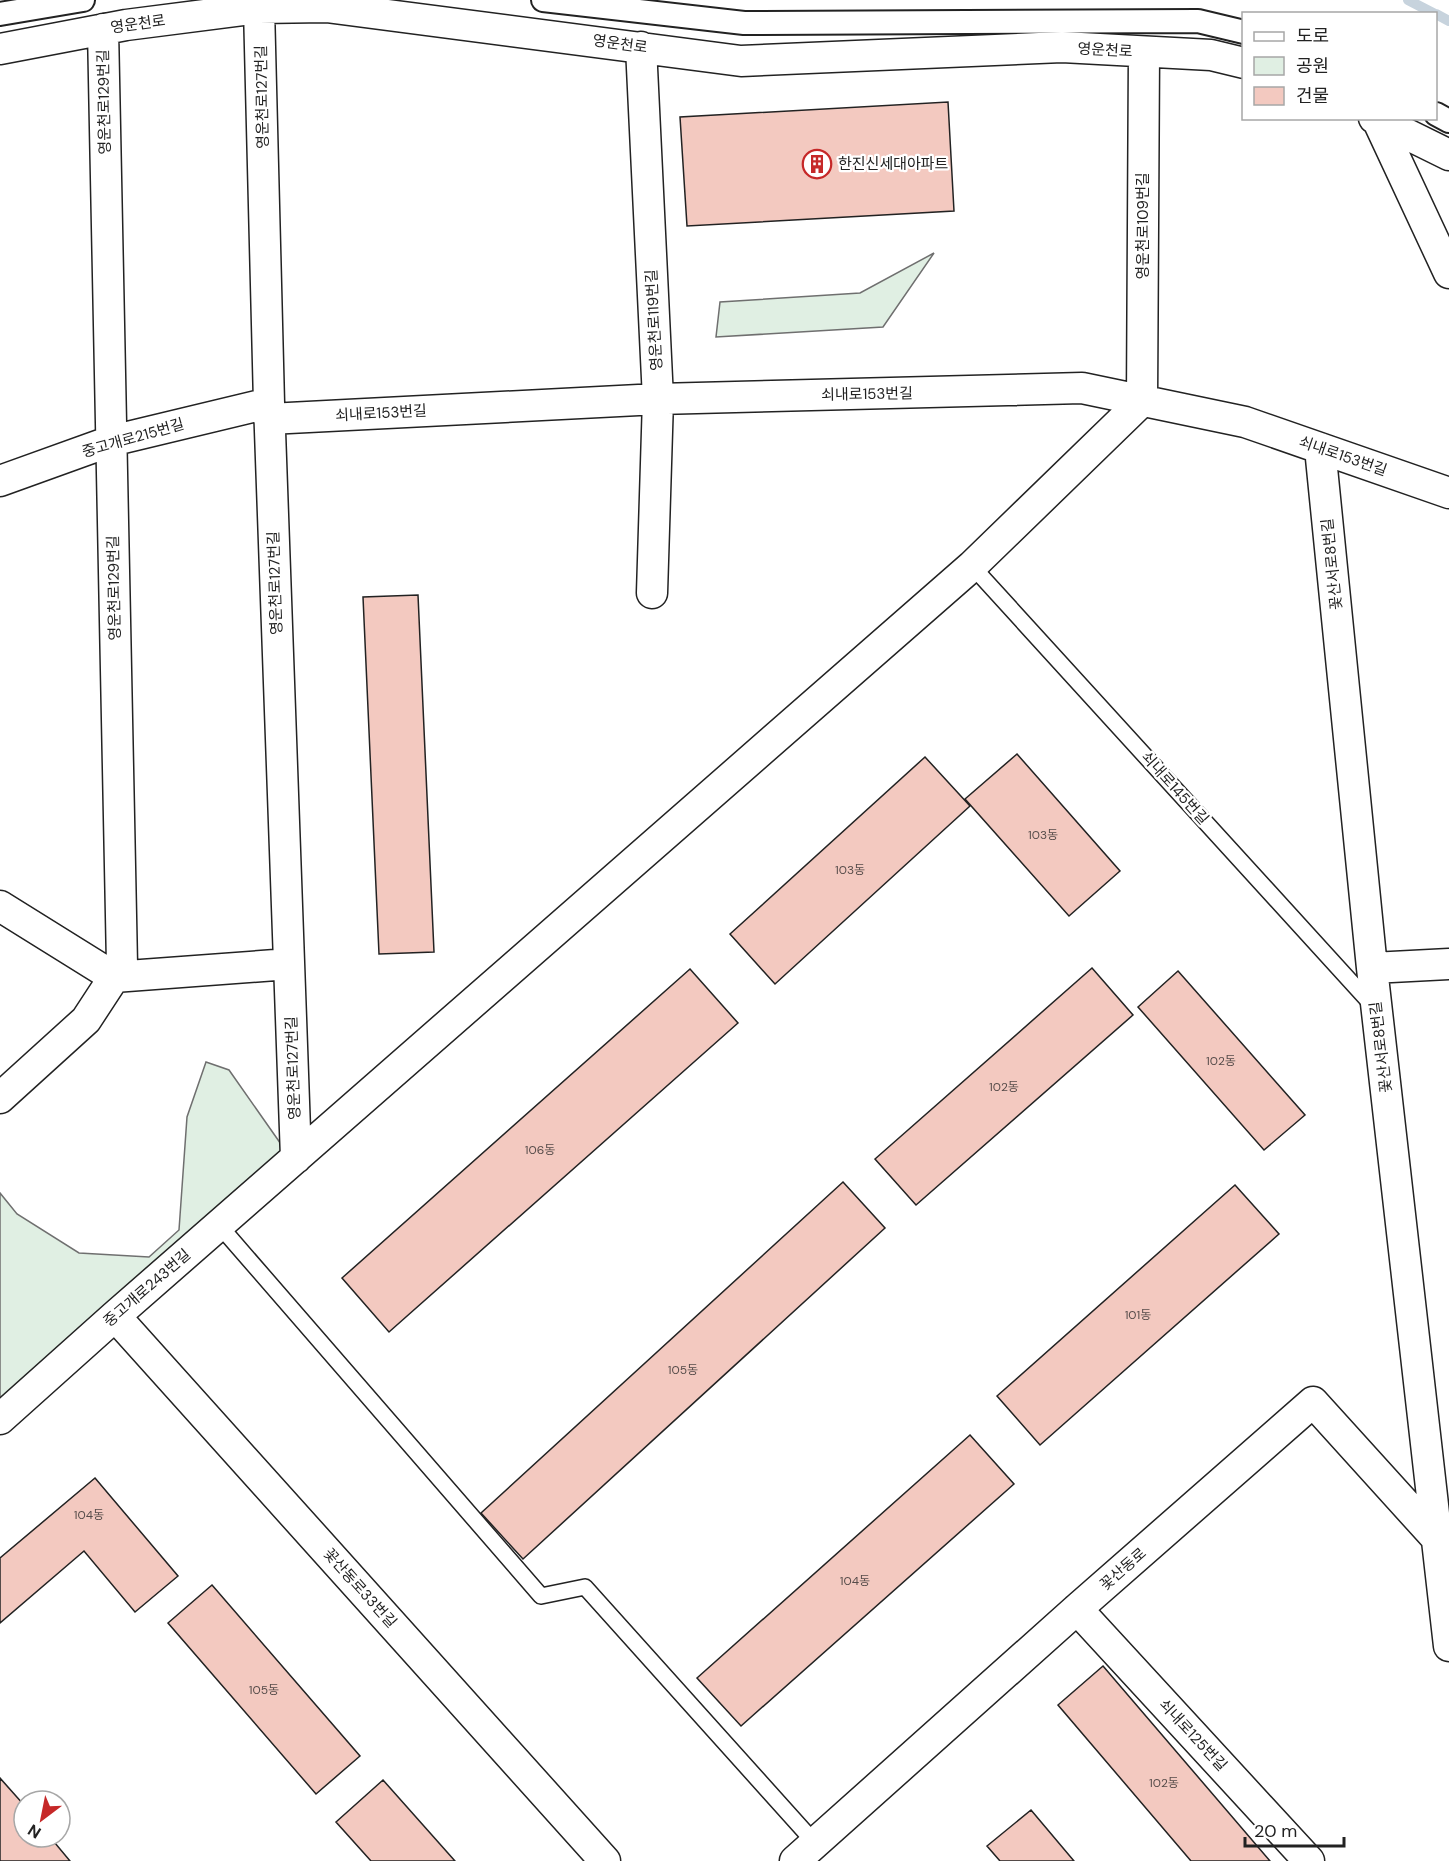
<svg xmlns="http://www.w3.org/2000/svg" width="1449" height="1861" font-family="'DM Sans','Noto Sans KR',sans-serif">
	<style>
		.green { fill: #e0efe3; stroke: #6f6f6f; stroke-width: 1.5 }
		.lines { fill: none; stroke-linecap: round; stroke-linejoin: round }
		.stream { stroke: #c7d3dd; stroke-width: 10 }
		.building { fill: #f3c9c0; stroke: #222; stroke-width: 1.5 }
		.service-casing { stroke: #222; stroke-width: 18 }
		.pedestrian-casing { stroke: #222; stroke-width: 26 }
		.minor-casing { stroke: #222; stroke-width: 33 }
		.service { stroke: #fff; stroke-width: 15 }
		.pedestrian { stroke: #fff; stroke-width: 22 }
		.minor { stroke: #fff; stroke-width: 30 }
		.labels { text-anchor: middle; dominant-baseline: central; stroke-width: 4.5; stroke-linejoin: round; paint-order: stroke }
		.number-label { font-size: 12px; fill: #564c4a }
		.street-label { font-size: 15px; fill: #222; stroke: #fff }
		.poi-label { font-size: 15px; fill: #222; stroke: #fff; text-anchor: start }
	</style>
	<rect width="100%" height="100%" fill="#fff"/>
	<path class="green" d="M934,253L883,327L716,337L720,302L860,293Z
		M206,1062L229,1070L290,1157L0,1415V1193L17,1214L79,1253L149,1257L179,1230L187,1117Z"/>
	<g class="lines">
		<path class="stream" d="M1408,0L1435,14
			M1436,14L1449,21"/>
	</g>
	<path class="building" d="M948,102L954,211L687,226L680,117Z
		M418,595L434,952L379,954L363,597Z
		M1017,754L1120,871L1069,916L965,799Z
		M925,757L970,806L775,984L730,934Z
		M1092,968L1133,1015L916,1205L875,1159Z
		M690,969L738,1023L389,1332L342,1278Z
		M1178,971L1305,1115L1264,1150L1138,1007Z
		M843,1182L885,1228L523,1559L481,1513Z
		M1235,1185L1279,1234L1040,1445L997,1396Z
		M970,1435L1014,1484L741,1726L697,1678Z
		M95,1478L178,1576L135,1612L84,1551L0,1623V1558Z
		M212,1585L360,1756L316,1794L168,1623Z
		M1103,1666L1270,1861H1191L1058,1705Z
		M0,1778L24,1805V1837H50L70,1861H0Z
		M383,1780L455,1861H371L336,1822Z
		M1031,1810L1074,1861H1000L987,1846Z"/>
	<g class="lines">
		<g class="service-casing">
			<path id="service" d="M972,566L1373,1006
				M219,1225L541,1596L585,1587L815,1843"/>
		</g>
		<g class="pedestrian-casing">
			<path id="pedestrian" d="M543,0L744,23L1198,21L1244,32
				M0,14L83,0
				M1436,114L1449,121"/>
		</g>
		<g class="minor-casing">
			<path id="minor" d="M259,8L269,403L296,1158
				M641,47L658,399L652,593
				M0,49L126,25L259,8L326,7L741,61L1062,47L1211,55L1244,63
				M1374,118L1449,155
				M1378,121L1449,273
				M269,419L658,399L1082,388L1245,422L1449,493
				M1320,448L1372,968L1449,1646
				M0,481L111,441L269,403
				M0,906L114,977L289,964
				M1372,968L1449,964
				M0,1098L86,1020L122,965L103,29
				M115,1316L605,1861
				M0,1419L115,1316L972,566L1142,401L1144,52
				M1077,1609L1309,1861
				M795,1861L1077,1609L1313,1402L1438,1540"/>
		</g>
		<use href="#service" class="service"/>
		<use href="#pedestrian" class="pedestrian"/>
		<use href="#minor" class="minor"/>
	</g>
	<defs>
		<g id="building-ring" transform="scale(1.5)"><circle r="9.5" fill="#fff" stroke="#c62828" stroke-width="1.5"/><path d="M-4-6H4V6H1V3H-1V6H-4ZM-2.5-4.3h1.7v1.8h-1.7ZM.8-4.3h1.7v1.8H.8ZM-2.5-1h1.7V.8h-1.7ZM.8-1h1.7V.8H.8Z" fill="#c62828"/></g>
	</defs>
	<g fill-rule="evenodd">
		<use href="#building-ring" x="817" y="164"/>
	</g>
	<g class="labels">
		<g class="number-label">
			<text x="1043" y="835">103동</text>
			<text x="850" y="870">103동</text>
			<text x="1221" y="1061">102동</text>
			<text x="1004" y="1087">102동</text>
			<text x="540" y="1150">106동</text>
			<text x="1138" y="1315">101동</text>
			<text x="683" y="1370">105동</text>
			<text x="89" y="1515">104동</text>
			<text x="855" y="1581">104동</text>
			<text x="264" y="1690">105동</text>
			<text x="1164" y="1783">102동</text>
		</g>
		<g class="street-label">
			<text transform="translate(138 24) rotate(-8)">영운천로</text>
			<text transform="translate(620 44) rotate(8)">영운천로</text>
			<text transform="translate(1105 50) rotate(3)">영운천로</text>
			<text transform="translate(262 97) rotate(-91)">영운천로127번길</text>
			<text transform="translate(104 102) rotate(-91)">영운천로129번길</text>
			<text transform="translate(1143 226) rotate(-90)">영운천로109번길</text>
			<text transform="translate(654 320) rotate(-93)">영운천로119번길</text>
			<text transform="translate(867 394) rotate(-1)">쇠내로153번길</text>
			<text transform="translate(381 413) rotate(-3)">쇠내로153번길</text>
			<text transform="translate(133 438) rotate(-16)">중고개로215번길</text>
			<text transform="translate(1343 456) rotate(19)">쇠내로153번길</text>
			<text transform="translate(1332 564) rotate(-96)">꽃산서로8번길</text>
			<text transform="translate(275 583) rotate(-92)">영운천로127번길</text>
			<text transform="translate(114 588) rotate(-91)">영운천로129번길</text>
			<text transform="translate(1175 788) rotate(48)">쇠내로145번길</text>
			<text transform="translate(1381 1047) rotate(-97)">꽃산서로8번길</text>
			<text transform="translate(293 1068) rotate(-92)">영운천로127번길</text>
			<text transform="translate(147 1288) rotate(-41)">중고개로243번길</text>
			<text transform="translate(1123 1569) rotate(-41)">꽃산동로</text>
			<text transform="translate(360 1588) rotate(48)">꽃산동로33번길</text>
			<text transform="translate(1193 1735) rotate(47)">쇠내로125번길</text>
		</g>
		<g class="poi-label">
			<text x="838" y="164">한진신세대아파트</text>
		</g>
	</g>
	<rect x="1242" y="12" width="195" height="108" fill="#ffffff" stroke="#a7a7a7" stroke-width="1.5"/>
	<rect x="1254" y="32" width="30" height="9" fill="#ffffff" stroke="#a7a7a7" stroke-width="1.5"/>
	<text x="1296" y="42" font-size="18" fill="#222222">도로</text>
	<rect x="1254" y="57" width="30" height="18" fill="#e0efe3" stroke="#a7a7a7" stroke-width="1.5"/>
	<text x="1296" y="72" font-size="18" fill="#222222">공원</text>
	<rect x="1254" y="87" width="30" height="18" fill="#f3c9c0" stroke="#a7a7a7" stroke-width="1.5"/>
	<text x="1296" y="102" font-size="18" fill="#222222">건물</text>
	<g transform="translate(42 1819) rotate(212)"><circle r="28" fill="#ffffff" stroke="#a7a7a7" stroke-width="1.5"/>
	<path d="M0-4.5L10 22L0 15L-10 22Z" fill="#c62828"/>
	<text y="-9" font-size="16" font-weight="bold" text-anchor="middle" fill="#222222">N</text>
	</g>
	<path d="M1245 1837v9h99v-9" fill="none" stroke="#222222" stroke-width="3"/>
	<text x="1254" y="1837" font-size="18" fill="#222222" stroke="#ffffff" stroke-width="4.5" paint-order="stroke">20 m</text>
</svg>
